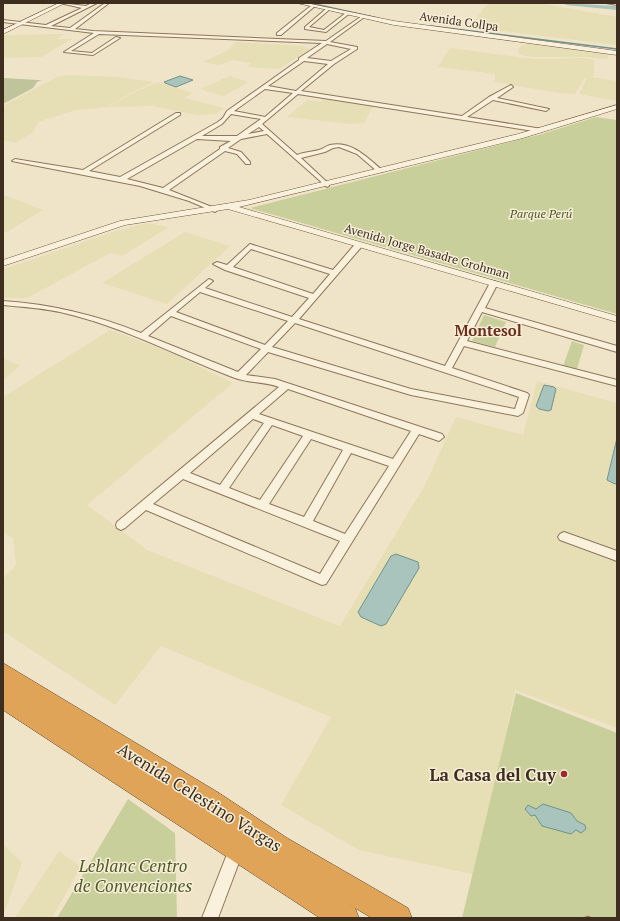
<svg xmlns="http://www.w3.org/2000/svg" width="620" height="921" font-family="'PT Serif',serif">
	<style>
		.farmland { fill: #e6deb5 }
		.green { fill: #c9cf9b }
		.cemetery { fill: #bfc49a }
		.water { fill: #a9c4bc; stroke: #6f938a }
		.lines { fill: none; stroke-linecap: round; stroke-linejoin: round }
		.stream { stroke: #6f938a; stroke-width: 1.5 }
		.river { fill: #a9c4bc; fill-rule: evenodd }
		.street-casing { stroke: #8d765c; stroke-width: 2 }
		.secondary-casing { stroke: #6f573f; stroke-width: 1 }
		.highway-casing { stroke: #5b4430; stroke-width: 1 }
		.street { fill: #faf1dc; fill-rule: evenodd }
		.secondary { fill: #faf1dc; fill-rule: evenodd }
		.highway { fill: #e0a458; fill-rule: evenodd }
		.wall { fill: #b2896c }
		.building { fill: #cf9f7d; stroke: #916f58 }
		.poi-dot { fill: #9e2a2b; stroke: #f7eed8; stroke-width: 1.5 }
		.labels { text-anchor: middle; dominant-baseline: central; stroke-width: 3; stroke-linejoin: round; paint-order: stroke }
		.far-street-label { font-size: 12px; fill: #3d2e20; stroke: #f7eed8 }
		.far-park-label { font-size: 12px; font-style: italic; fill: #4d5a26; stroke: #f7eed8 }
		.neighbourhood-label { font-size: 15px; font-weight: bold; fill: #6b2e1e; stroke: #f7eed8 }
		.near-poi-label { font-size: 17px; font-weight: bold; fill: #3d2e20; stroke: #f7eed8; text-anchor: end }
		.near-street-label { font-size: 17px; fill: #3d2e20; stroke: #f7eed8 }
		.near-park-label { font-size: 17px; font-style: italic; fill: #4d5a26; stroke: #f7eed8 }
	</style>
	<rect width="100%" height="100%" fill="#f0e4c8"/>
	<path class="farmland" d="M488,3H539L617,17V45L470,27Z
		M65,34L57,39H72L41,57L3,58L4,35Z
		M236,42L303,46L310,49L279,69L248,67L251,63L233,60L219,65L203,62L227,51Z
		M529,44L608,54V59L585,57H533L520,55L518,50L522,45Z
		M450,48L532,59L583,58L594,60V76L584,79L575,94L560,93L495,82V74L438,67Z
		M68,75L118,77L154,82L129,94L107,107L76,110L38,122L34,131L16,143L3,140V106L57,77Z
		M230,76L246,81L247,83L224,96L200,89Z
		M591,77L617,81V101L579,94L587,78Z
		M158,82L193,93L184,98L224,108L216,114L197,115L153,106L108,107L131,94Z
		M326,97L374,105L364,123L350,124L287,117L307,100L320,102Z
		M3,195L12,198L43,210L5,233L3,232Z
		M147,223L169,227L122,256L110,253L27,298H3V269L116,231Z
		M185,232L230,246L167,304L102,283Z
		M110,330L165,350L233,383L87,505L147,550L340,626L425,485L456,417L523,435L537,381L617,403V728L515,690L477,875L359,850L281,805L331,717L161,646L115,705L3,631V579L16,565L13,538L3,532V397Z
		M3,358L20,366L3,380Z
		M3,844L22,863L3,916Z
		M59,851L81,867L52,918H15Z"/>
	<path class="green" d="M596,117L617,120V314L250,208L542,134Z
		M484,315L506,322L495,347L472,341Z
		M572,341L584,345L577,369L563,366Z
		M516,693L617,733V918H462Z
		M128,799L175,833L177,918H57Z"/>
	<path class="cemetery" d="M3,78L38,80H42L37,82L33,88L3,104Z"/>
	<path class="water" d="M180,76L193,80L176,87L165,83L164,82Z
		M544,385L554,387L556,389L551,410L548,411L539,409L536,406Z
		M617,438V483L615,484L607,480Z
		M396,554L418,562L419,568L386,624L381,626L361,617L358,612L391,556Z
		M543,804L571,813L577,821L585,825L586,829L581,833L576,830L571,834L542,826L535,815L531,816L525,809L528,805L536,809Z"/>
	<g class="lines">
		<path class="stream" d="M310,3L378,18
			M431,26L617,49"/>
		<path class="river" d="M563,3L617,6V10L566,5Z"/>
		<g class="street-casing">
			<path id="street" d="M60,3L86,6L92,3H97L51,26L70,28L105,3H109L75,29L93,31L326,41L362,16L363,18L330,42L357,47V49L334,64L301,91L462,116L489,97L511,85L513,87L497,98L549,109L546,111L493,100L467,117L542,129V131L540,132L298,94L262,124L297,155C304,152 311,152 319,150C323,149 326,146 330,145C351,140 368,158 382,170V172H378L357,154L339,147L333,148L325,152L301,158L329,184V186L327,187L267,134L241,139L228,148L241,152L250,162V164H246L237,154L225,151L169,190L217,209L218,210L215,212L189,201L140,186L12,161L15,159L83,170L176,113H180V115L89,171L120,177L218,122L223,118L227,111L299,60V58L322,43L99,34L71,51L92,53L116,37L120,38L93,55L64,52L94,33L3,22V20L46,25L82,8ZM327,44L351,49L331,61L307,58ZM304,61L328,64L296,91L268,86ZM265,89L293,93L265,117L234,111ZM231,114L261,119L237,136H202L222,124ZM259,127L264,131L248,134ZM197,139L231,141L220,147V149L163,188L127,179Z
				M606,3H617V5Z
				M312,5L315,6L281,35H277V33Z
				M327,8L330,9L309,27L324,30L347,12L350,13L326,32L305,29V27Z
				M356,243L363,245L299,319L445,366L490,283L494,281L498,283L485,308L617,346V352L482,312L467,341L617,380V386L464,346L452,368L527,393L529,395L523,413L518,416L411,395L268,352L246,375L275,379L442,434L444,437L439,441L419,434L326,584L322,585L146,510L125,528L121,530L117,528L116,525L117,522L279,387C265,382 249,383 235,378C177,356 124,327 64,313C44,308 23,307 3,305V301C51,304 96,315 141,333L209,279L213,281L205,288L292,317L309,298L225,270L213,264L217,262L227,265L250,244L333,270ZM251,249L330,274L313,294L233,267ZM200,292L288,321L265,345L176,312ZM171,316L261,349L238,372L148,336ZM295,323L519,397L515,409L411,389L272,347ZM288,389L411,431L393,459L259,414ZM253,419L264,423L220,485L190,473ZM272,425L303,436L260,500L229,488ZM311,439L343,450L304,517L269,504ZM351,453L389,466L345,534L313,521ZM183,479L340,541L320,574L153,504Z
				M564,532L617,551V561L560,540L558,537L560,534Z
				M236,841L241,844L244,849L218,918H202L231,844Z"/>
		</g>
		<g class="secondary-casing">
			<path id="secondary" d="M59,3H65L3,34V30Z
				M297,3H306L394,21L617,51V55L394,25Z
				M617,105V109L523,138L239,207L617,316V322L228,209L125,225L3,266V260L120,221L249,200L518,134Z"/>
		</g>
		<g class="highway-casing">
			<path id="highway" d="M3,663L219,793L287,838L408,908L412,918H372L336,897L355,908L359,918H320L3,710Z"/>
		</g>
		<use href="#street" class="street"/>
		<use href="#secondary" class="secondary"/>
		<use href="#highway" class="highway"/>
	</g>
	<path class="wall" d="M587,916L593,918H583V917Z"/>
	<path class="building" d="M587,916L593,918H587Z"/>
	<circle class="poi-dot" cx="564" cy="774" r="4"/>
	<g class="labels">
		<g class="far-street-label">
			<text transform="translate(459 21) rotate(8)">Avenida Collpa</text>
			<text transform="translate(427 251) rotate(16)">Avenida Jorge Basadre Grohman</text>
		</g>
		<g class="far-park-label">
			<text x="541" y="213">Parque Perú</text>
		</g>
		<g class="neighbourhood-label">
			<text x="488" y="330">Montesol</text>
		</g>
		<g class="near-poi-label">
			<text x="556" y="774">La Casa del Cuy</text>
		</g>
		<g class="near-street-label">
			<text transform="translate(200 797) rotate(32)">Avenida Celestino Vargas</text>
		</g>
		<g class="near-park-label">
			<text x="133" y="865">Leblanc Centro<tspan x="133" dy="20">de Convenciones</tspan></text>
		</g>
	</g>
	<rect width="620" height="921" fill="none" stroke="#3d2e20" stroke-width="8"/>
</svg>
